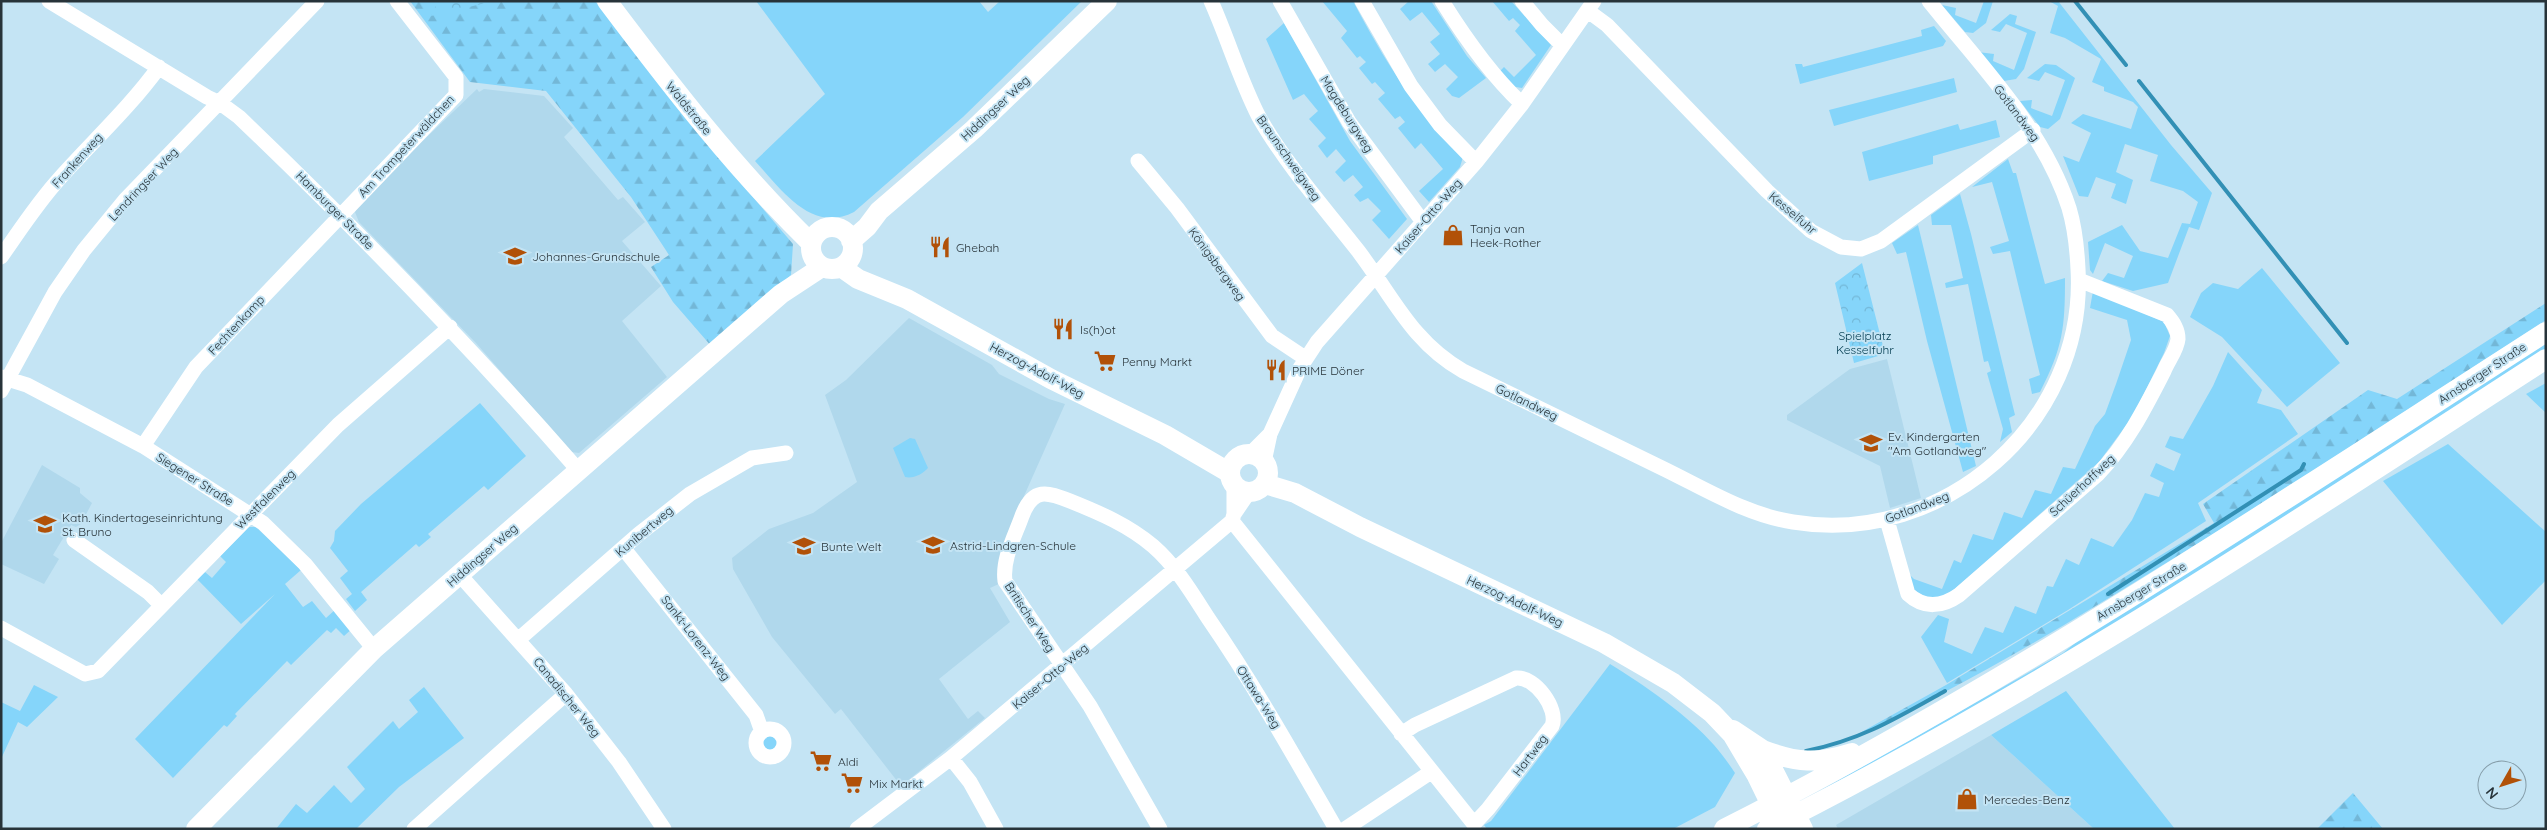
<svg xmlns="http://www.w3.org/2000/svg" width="2547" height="830" font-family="Quicksand,sans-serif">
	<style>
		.built { fill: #b0d8ec }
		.green { fill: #85d5fa }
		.forest { fill: url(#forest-firs) }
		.park { fill: url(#park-crowns) }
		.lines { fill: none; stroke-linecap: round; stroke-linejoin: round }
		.stream { stroke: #3290b5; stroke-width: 4 }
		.minor { stroke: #fff; stroke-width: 15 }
		.major { stroke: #fff; stroke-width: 20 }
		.labels { text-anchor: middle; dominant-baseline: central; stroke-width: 4; stroke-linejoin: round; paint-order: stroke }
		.street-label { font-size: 12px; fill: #273339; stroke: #c4e4f4 }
		.poi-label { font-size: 12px; fill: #273339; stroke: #c4e4f4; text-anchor: start }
		.park-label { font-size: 12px; fill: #013a4e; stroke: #c4e4f4 }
	</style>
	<defs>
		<pattern id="forest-firs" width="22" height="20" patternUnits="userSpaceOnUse" patternTransform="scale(1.25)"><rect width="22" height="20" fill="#85d5fa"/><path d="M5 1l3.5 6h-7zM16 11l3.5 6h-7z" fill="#73b7d7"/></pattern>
		<pattern id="park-crowns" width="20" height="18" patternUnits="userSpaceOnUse" patternTransform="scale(1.25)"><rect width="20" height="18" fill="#85d5fa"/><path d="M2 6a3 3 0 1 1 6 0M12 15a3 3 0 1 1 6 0" fill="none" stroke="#73b7d7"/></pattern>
	</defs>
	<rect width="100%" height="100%" fill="#c4e4f4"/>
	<path class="built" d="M477,89L479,92L484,89L544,96L573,128L564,137L618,200L623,197L645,222L622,241L661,286L622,321L667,377L579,453L571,452L476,343L359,222L355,212L360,201Z
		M909,318L992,365L999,374L1049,399L1065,404L1024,496L1001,583L990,588L1010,622L939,679L968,719L978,711L985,718L901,786L841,709L835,714L772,637L733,569L732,558L769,529L813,513L857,482L825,395L846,380Z
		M1887,359L1921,498L1890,508L1880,466L1787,420V415L1850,369Z
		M42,465L80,488V493L92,503L81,524L76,527L71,525L53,555L59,559L44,584L1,564V543Z
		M1991,735L2094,829H1838L1836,825Z"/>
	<path class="green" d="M756,1H979L988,12L1000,1H1082L963,117L854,212C811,234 781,189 755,161L825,94Z
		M1322,1H1353C1383,58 1416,112 1463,157L1460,167L1429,202L1419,191L1443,169L1421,143L1415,149L1398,128L1405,122L1400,116L1395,119L1378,99L1385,93L1375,82L1372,84L1359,68L1366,62L1360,56L1357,58L1341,38L1347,31Z
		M1409,1H1431L1467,56L1486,78L1459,98L1452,96L1446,89L1458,77L1445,64L1435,72L1428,64L1440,54L1430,42L1440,34L1422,12L1410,21L1400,9Z
		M1492,1H1511L1551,45L1522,88L1510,86L1499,72L1504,67L1514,77L1536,55L1515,31L1520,25L1513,18L1509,21Z
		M1984,1H1993L1986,23L1973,33L1965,32L1942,5L1956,8L1955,15L1976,23Z
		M2049,1H2058L2171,145L2212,193L2199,230L2189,227L2168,283L2133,291L2102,281L2108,273L2124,278L2133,256L2105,243L2093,274L2090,270L2088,242L2122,225L2140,251L2168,258L2182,223L2190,224L2198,202L2183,191L2150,181L2158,155L2125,144L2116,172L2133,180L2126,204L2111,198L2116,184L2096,177L2088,197L2079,196L2063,156L2079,162L2091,133L2071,123L2083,114L2131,129L2138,107L2133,102L2104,91V87L2092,82L2101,59L2065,38L2050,33L2058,6Z
		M2010,14L2017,16L2015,24L2036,32L2024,69L2016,79L2004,81L1978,52L1994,54L1993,61L2014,70L2027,33L2006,24L2000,32L1991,30Z
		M1284,23L1350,141L1407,219L1389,239L1372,220L1381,211L1368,198L1360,202L1354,195L1363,187L1353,175L1344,182L1335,172L1346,161L1336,149L1327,158L1318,146L1326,138L1309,119L1318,111L1304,94L1293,100L1266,39Z
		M1934,26L1946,41L1943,46L1800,84L1795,64H1802L1803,67L1922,36L1921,30Z
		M2045,64L2056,65L2075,78L2060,119L2048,129L2040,127L2020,101L2032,100L2031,108L2052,116L2065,80L2045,72L2039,81L2027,78Z
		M1954,78L1957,92L1834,126L1829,110Z
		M1996,120L2000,137L1933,156V164L1869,181L1862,152L1958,124L1960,130Z
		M2008,159L2013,173H2016L2045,284L2065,278C2065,328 2063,347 2040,392L2032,394L2029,379L2040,375L2010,251L1993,254L1990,247L2009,241L1992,182L1972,187Z
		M1960,194L1971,234L2015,415L2009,418L2012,432L2000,442L2003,429L1987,373L1991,371L1988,361L1984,362L1968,284L1946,288L1945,283L1963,278L1951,225H1932L1931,215Z
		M1918,225L1976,466L1963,472L1927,341L1906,252L1897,254L1892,243Z
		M2262,268L2340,363L2287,407L2222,337L2190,317L2201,293L2213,283L2238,289Z
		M2093,291L2164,322L2170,336L2164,353L2133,416L2099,462L1950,593L1932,600L1911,589L1908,573L1914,579L1942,589L1954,560L1961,563L1973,534L1993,540L2004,512L2022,518L2035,490L2051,494L2063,467L2075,469L2095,426L2105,414L2116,384L2131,340L2127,320L2090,308Z
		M2546,340V351L2272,529L1944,727L1816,793L2063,653L2092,629Z
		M2228,352L2262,390L2257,403L2281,410L2298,434L2198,503L2206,521L2068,610L1947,683L1921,637L1938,615L1949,619L1944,642L1972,654L1985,627L2003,633L2015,606L2036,614L2047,586L2053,587L2066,559L2079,565L2091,538L2113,547L2132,520L2145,493L2159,497L2164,483L2150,476L2156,463L2174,471L2181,454L2165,447L2170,436L2183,439L2213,386Z
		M2546,383V413L2526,394Z
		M480,403L526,456L488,490L484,486L428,534L431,537L419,547L416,544L361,592L367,600L355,611L346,599L352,594L340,578L348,571L330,548L334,541L335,531L361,504Z
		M910,438L915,439L928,468C923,474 913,479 905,477L893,448Z
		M2448,444L2546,532V580L2502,625L2383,481Z
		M249,527H256L301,570L285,584L303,607L312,601L326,618L337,608L353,628L344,636L336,628L331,633L327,630L291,665L287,661L235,714L237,716L227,727L224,725L173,778L135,739L275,594L241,624L197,579L205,572L212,578L226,562L220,556Z
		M1610,664C1644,685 1688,715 1714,745C1722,754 1729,764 1735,773L1715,807L1673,829H1487L1484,825L1491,821Z
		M34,685L58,697L27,727L18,722L1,759V702L20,711Z
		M424,687L464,738L399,787L356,829H276L296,804L307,813L334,785L351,803L365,789L347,767L393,721L399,729L418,712L409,700Z
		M2066,691L2175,829H2094L1991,735Z
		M760 743a10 10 0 1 1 20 0a10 10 0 1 1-20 0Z"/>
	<path class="forest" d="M410,1H595L699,134L793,244L791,275L712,347L673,302L651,267L669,255L631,197L546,91L470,82Z
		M2546,303V320C2415,405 2286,490 2153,571C2054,632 1955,691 1849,739L1946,685L2214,523L2203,504L2368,390L2397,399Z
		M2353,793L2383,829H2317Z"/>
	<path class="park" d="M438,1H494L431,16Z
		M1862,263L1885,354L1854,363L1835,283Z"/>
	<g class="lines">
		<path class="stream" d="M2075,1L2126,65
			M2139,81L2347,343
			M2108,594L2301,470L2304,464
			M1806,751C1861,740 1897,718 1945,691"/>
		<path class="minor" d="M49,1L207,97L220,103L239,117C357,230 471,347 579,471
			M1211,1C1228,39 1240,80 1259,117C1285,163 1326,210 1359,252C1393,297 1412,342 1463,371C1530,403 1597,436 1664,469C1705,489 1747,515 1793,522C1944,547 2087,422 2078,269C2077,248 2075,228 2069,208C2043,128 1981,66 1929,1
			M1280,1L1349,122L1423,222
			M1362,1L1411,86L1440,125L1476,162
			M1442,1C1465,38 1490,74 1522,104
			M1522,1L1542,25L1562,45
			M1588,11L1607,25L1767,191L1811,231L1841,247L1861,249L1881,241L2033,130
			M1138,161L1177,208L1272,336L1305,358
			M1,257C20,230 38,202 60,178C93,141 130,107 159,67
			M1,377L27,385L143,446L263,523L305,564L374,649
			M1,391L55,292L84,250L125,200L317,1
			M143,446L196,367L456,95V77L397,1
			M1250,454L1270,434
			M1264,462L1270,434L1300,368L1317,342L1476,162L1522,104L1594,1
			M1234,514L1249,492
			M1887,520L1908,594C1924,609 1942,607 1959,595L2098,474C2127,444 2145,408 2164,371C2168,361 2177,350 2178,339C2178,329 2173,322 2167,315L2079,280
			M1232,521L1474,824L1488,809L1552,726C1559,709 1535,676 1516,678L1415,725L1401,734
			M74,540L148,592L161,605
			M624,549L756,715L762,732
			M459,574L566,694L619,762L664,829
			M1,628L85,674L98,671L338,425L450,327
			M519,639L639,534L690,494L752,458L786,453
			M756 743a14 14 0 1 1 28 0a14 14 0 1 1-28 0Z
			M951,758L970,782L996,829
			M414,829L566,694
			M857,829L951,758L1232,521L1234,514V484
			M1160,829L1090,706L1005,581C1002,559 1015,536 1022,516C1033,487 1047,492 1070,501C1100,513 1128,525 1153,546C1176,566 1192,593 1208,618C1255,686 1295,758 1336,829
			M1345,829L1431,772"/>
		<path class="major" d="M607,1C671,86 735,169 811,243
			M811 248a21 21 0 1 1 42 0a21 21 0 1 1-42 0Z
			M851,241L867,227L879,211L974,129L1107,1
			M841,267L858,279L907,299L1051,379L1165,435L1230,473
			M1230 473a19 19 0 1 1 38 0a19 19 0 1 1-38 0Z
			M1265,484L1295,493L1360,527L1604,643L1673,683L1712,713L1732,734L1757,776L1776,815
			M1733,730L1763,750L1803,829
			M1763,750C1797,763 1817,764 1852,753
			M196,829L374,649L781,294L822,267
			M1724,829C2010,684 2276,505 2546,332
			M1767,829C2038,693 2291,524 2546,359"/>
	</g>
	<defs>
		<g id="shop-bare" transform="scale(1.725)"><path d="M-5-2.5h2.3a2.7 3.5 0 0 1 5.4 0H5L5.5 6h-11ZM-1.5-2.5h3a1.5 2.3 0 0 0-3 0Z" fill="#b15108" stroke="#c4e4f4" stroke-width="2.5" paint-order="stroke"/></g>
		<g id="restaurant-bare" transform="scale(1.725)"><path d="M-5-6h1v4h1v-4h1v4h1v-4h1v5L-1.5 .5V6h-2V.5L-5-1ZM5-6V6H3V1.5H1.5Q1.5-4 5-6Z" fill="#b15108" stroke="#c4e4f4" stroke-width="2.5" paint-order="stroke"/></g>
		<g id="school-bare" transform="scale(1.725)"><path d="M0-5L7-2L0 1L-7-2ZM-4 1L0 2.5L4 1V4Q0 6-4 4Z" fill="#b15108" stroke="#c4e4f4" stroke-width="2.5" paint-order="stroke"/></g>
		<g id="supermarket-bare" transform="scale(1.725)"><path d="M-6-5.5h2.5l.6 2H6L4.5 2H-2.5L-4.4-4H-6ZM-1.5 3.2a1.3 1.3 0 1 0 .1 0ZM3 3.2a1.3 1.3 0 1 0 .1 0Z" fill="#b15108" stroke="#c4e4f4" stroke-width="2.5" paint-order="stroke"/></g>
	</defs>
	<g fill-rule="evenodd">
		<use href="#shop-bare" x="1453" y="235"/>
		<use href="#restaurant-bare" x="940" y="247"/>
		<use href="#school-bare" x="515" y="256"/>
		<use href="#restaurant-bare" x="1063" y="329"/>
		<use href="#supermarket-bare" x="1105" y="361"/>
		<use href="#restaurant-bare" x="1276" y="370"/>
		<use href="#school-bare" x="1871" y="443"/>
		<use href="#school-bare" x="45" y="524"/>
		<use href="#school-bare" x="933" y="545"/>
		<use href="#school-bare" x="804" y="546"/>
		<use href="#supermarket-bare" x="821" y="761"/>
		<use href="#supermarket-bare" x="852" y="783"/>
		<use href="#shop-bare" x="1967" y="799"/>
	</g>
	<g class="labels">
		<g class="street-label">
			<text transform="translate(689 108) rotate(51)">Waldstraße</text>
			<text transform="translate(995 108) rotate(-43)">Hiddingser Weg</text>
			<text transform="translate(2017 113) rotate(53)">Gotlandweg</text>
			<text transform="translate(1347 114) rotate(58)">Magdeburgweg</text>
			<text transform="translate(406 146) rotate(-47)">Am Trompeterwäldchen</text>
			<text transform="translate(1289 158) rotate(55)">Braunschweigweg</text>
			<text transform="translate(77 160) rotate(-48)">Frankenweg</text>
			<text transform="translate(143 184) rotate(-47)">Lendringser Weg</text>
			<text transform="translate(335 210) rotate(45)">Hamburger Straße</text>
			<text transform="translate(1793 213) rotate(40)">Kesselfuhr</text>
			<text transform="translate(1428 216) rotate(-49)">Kaiser-Otto-Weg</text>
			<text transform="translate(1217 264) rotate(54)">Königsbergweg</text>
			<text transform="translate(236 325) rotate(-47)">Fechtenkamp</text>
			<text transform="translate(1037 370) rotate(28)">Herzog-Adolf-Weg</text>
			<text transform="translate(2482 373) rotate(-33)">Arnsberger Straße</text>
			<text transform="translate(1527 402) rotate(26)">Gotlandweg</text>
			<text transform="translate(195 479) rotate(32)">Siegener Straße</text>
			<text transform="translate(2082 485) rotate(-43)">Schüerhoffweg</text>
			<text transform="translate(265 499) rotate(-45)">Westfalenweg</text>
			<text transform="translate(1917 507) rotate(-21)">Gotlandweg</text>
			<text transform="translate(644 531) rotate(-40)">Kunibertweg</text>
			<text transform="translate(482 555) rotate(-41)">Hiddingser Weg</text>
			<text transform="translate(2141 591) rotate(-31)">Arnsberger Straße</text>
			<text transform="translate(1515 601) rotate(25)">Herzog-Adolf-Weg</text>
			<text transform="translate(1030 617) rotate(57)">Britischer Weg</text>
			<text transform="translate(696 638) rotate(52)">Sankt-Lorenz-Weg</text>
			<text transform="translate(1050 676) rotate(-40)">Kaiser-Otto-Weg</text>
			<text transform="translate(567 697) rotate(51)">Canadischer Weg</text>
			<text transform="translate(1259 697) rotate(58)">Ottawa-Weg</text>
			<text transform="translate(1530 755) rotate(-53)">Hartweg</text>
		</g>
		<g class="poi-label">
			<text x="1470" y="228">Tanja van<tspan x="1470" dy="14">Heek-Rother</tspan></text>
			<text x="956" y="247">Ghebah</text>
			<text x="532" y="256">Johannes-Grundschule</text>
			<text x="1080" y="329">Is(h)ot</text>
			<text x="1122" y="361">Penny Markt</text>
			<text x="1292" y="370">PRIME Döner</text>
			<text x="1888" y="436">Ev. Kindergarten<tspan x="1888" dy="14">"Am Gotlandweg"</tspan></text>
			<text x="62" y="517">Kath. Kindertageseinrichtung<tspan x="62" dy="14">St. Bruno</tspan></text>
			<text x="950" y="545">Astrid-Lindgren-Schule</text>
			<text x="821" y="546">Bunte Welt</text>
			<text x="838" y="761">Aldi</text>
			<text x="869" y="783">Mix Markt</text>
			<text x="1984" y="799">Mercedes-Benz</text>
		</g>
		<g class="park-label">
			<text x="1865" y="335">Spielplatz<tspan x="1865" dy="14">Kesselfuhr</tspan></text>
		</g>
	</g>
	<rect width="2547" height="830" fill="none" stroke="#273339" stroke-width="5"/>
	<g transform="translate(2502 785) rotate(231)"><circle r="24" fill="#c4e4f4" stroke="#859da9"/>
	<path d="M0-4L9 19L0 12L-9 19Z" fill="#b15108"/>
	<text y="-8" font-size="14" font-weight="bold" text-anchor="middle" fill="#273339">N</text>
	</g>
</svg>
